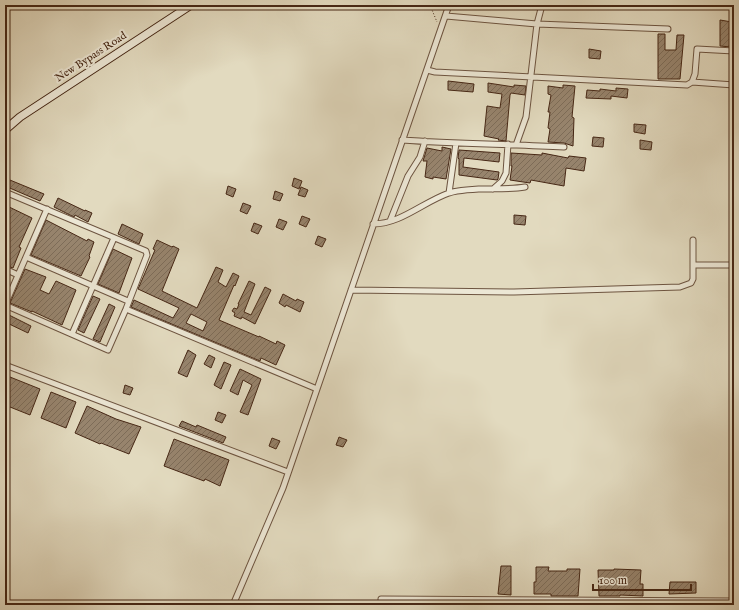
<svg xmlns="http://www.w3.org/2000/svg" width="739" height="610" font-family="'IM FELL English',serif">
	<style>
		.building { fill: url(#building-hatch); stroke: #462715; fill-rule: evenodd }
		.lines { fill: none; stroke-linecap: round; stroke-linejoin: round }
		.minor-casing { stroke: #6d5440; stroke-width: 7 }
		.secondary-casing { stroke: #462715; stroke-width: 9 }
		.path { stroke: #462715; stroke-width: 1; stroke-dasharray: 1 2; stroke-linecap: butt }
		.minor { stroke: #ece7d5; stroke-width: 5 }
		.secondary { stroke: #ece7d5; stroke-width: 7 }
		.labels { text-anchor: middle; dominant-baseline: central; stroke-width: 4; stroke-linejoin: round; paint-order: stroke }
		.street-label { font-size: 11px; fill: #462715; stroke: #ece7d5 }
	</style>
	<defs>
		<pattern id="building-hatch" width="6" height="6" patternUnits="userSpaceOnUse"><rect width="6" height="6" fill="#97846d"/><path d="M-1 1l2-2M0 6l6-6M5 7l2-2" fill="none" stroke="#7d6c58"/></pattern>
	</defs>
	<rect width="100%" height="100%" fill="#e2dabf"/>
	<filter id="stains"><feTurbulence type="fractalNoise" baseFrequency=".005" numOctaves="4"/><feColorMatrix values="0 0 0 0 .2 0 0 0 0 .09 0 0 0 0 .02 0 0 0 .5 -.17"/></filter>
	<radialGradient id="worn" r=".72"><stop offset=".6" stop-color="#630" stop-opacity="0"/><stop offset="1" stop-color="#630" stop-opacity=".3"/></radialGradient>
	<path class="building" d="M720,20L732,22L730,38H732L731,47L720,46Z
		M658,34H665V50H676L677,35H684L680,79H658Z
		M589,49L601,51L600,59L589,58Z
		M448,81L474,84L473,92L448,90Z
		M488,83L514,87V85L526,86L525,95L511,93L510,95L506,141L498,140L499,139L484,136L487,106L500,108L502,94L488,92Z
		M563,85L575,86L572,117L574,118L573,146L564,143L548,142L550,129L548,128L550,112H548L551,95L548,94V86L563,88Z
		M616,88L628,89L627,98L611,96V99L586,98L587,90L600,91V89L616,91Z
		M634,124L646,125L645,134L634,132Z
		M593,137L604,138L603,147L592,146Z
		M640,140L652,142L651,150L640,149Z
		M442,147L451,149L446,179L433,177V179L425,177L427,161H423L427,148L442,151Z
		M459,150L500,153L499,162L464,158L463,167L499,172L498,179L497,180L459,175V159L458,158Z
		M511,153L542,155V153L568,158L569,156L586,158L584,171L566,168L564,186L531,180L530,183L510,180L512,166H511Z
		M5,178L44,194L40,201L5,186Z
		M294,178L302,181L299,189L292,186Z
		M228,186L236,189L233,197L226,194Z
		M301,187L308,190L305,197L298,195Z
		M275,191L283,194L280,201L273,199Z
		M58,198L85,211V210L92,213L88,222L75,215L74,217L54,207Z
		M243,203L251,206L247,214L240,211Z
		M5,205L32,218L19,247L21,248L13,268L5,265Z
		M514,215L526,216L525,225L514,224Z
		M302,216L310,219L306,227L299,224Z
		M279,219L287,222L283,230L276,227Z
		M46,220L87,241L88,239L94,242L89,256L90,257L81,276L31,255Z
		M254,223L262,226L258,234L251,231Z
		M122,224L143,234L139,244L118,234Z
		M318,236L326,239L322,247L315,244Z
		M157,240L172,247L173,246L179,249L162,291L197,308L216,267L223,270L218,282L226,287L233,273L239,276L235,286L234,285L219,320L259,337V336L276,344L277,341L285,345L276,365L261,358L260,361L131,307L134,300L173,318L179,308L138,289L155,250L153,249ZM191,314L207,322L203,331L186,323Z
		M113,249L132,258L119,293L98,284Z
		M25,269L46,277L40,290L49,294L56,281L76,290L62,325L32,311V312L10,303Z
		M249,281L255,284L244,312L251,315L265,287L271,290L255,324L242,317L241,319L234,316L235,313L232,311L234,308L237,309L239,304H238Z
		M283,294L296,301L297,299L304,302L300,312L286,305L285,307L279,303Z
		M93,296L100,299L84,333L78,330Z
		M109,304L115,307L100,342L93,339Z
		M5,313L31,326L28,333L5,322Z
		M188,350L196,355L187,377L178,373Z
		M209,355L215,358L211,368L204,364Z
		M224,362L231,365L221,389L214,385Z
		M240,369L261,379L248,415L240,412L252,385L243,380L238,395L230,391Z
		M5,375L40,389L30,415L5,405Z
		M125,385L133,388L130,395L123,393Z
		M51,392L76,402L66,428L41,418Z
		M87,406L116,419L141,427L129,454L101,443L100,444L75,433Z
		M218,412L226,415L222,423L215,420Z
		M182,421L196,427L197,425L226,437L223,443L179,426Z
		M339,437L347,440L343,447L336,445Z
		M272,438L280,441L276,449L269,446Z
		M174,439L229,460L220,486L205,479L204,481L164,466Z
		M501,566H511V595L498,594Z
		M536,567H549L548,571H567V569H580L578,596H551V594H534V582H536Z
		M614,569L641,570L640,584H643V596L620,595V596H599L598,570H614Z
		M670,582H696V593L669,594Z"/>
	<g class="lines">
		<g class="minor-casing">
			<path id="minor" d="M446,16L537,24L668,29
				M427,70L435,72L687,85L692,82L695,74L697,49L734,51
				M692,82L734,85
				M402,140C456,144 510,144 564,147
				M516,145L526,117L537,24L542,5
				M493,189L502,181L506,173L508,144
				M5,192L146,251L147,255L126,309L108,350L5,305
				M449,193L456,143
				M390,221L408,176L420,157L425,141
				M373,224C401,224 423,202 449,193C473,186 501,191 525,187
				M26,257L128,301
				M693,265H734
				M5,269L18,275
				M351,290L514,292L680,287L691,283L693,279V240
				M5,305L47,209
				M126,309L317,389
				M72,334L114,238
				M5,365L288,472
				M233,605L283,488L449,5
				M381,605V599L734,601"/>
		</g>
		<g class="secondary-casing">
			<path id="secondary" d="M5,130L20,117L191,5"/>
		</g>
		<path class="path" d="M430,5L437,22"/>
		<use href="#minor" class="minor"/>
		<use href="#secondary" class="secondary"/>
	</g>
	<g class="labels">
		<g class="street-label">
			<text transform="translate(91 57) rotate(-33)">New Bypass Road</text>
		</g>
	</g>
	<rect width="739" height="610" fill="none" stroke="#e2dabf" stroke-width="20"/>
	<rect x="6" y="6" width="727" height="598" fill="none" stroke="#462715" stroke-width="2"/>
	<rect x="10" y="10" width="719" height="590" fill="none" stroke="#462715"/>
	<path d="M593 584v6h98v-6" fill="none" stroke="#462715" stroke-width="2"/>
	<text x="599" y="584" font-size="12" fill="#462715" stroke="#ece7d5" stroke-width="3" paint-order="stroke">100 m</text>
	<rect width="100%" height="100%" filter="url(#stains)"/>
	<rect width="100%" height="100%" fill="url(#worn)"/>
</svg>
